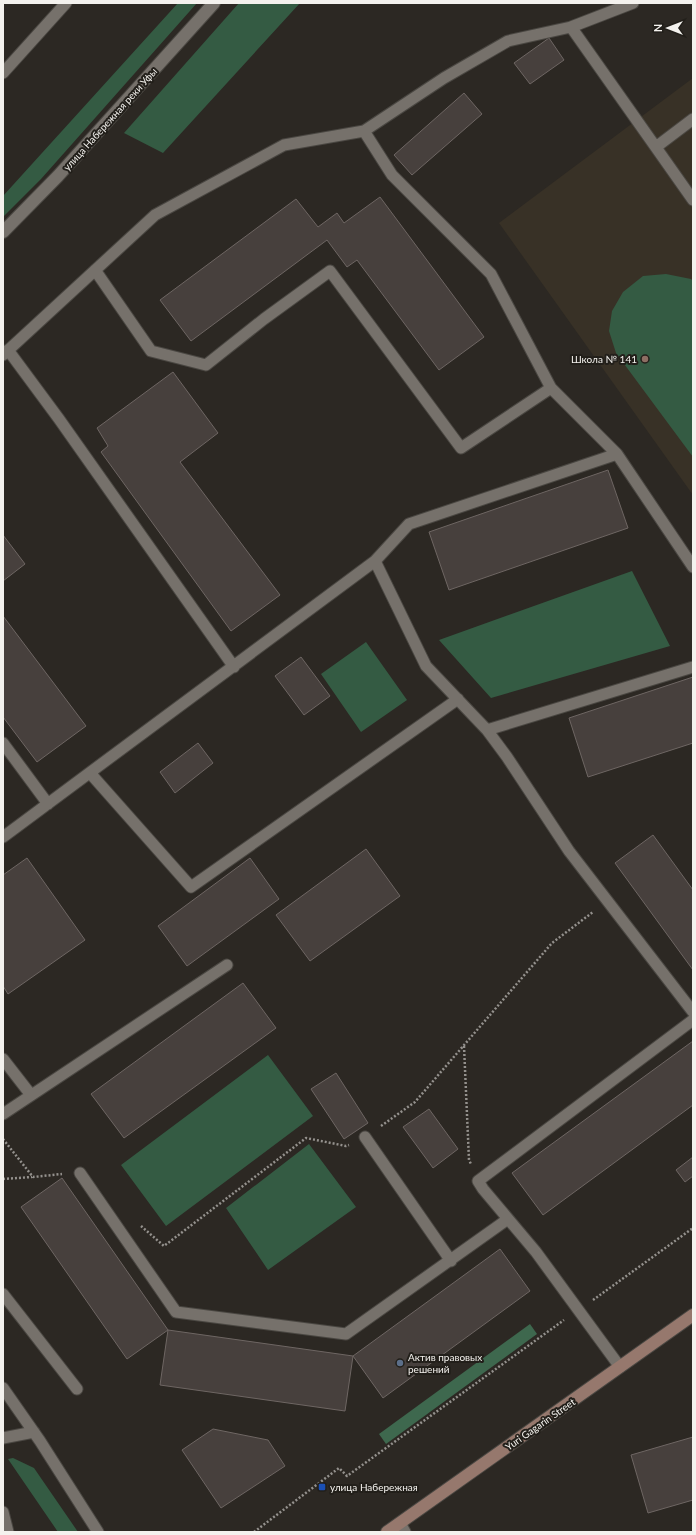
<svg xmlns="http://www.w3.org/2000/svg" width="696" height="1535" font-family="Lato,sans-serif">
	<style>
		.built { fill: #383126 }
		.green { fill: #345b43 }
		.forest { fill: #3e684e }
		.building { fill: #47403d; stroke: #6e6663 }
		.lines { fill: none; stroke-linecap: round; stroke-linejoin: round }
		.service-casing { stroke: #4a4742; stroke-width: 13 }
		.tertiary-casing { stroke: #4a4742; stroke-width: 14 }
		.secondary-casing { stroke: #4a4742; stroke-width: 14 }
		.path { stroke: #94918d; stroke-width: 2.5; stroke-dasharray: 2 2; stroke-linecap: butt }
		.service { stroke: #76716b; stroke-width: 11 }
		.tertiary { stroke: #76716b; stroke-width: 12 }
		.secondary { stroke: #96786d; stroke-width: 12 }
		.education-dot { fill: #8d6e63; stroke: #221f1a; stroke-width: 1.5 }
		.service-dot { fill: #5c6f8a; stroke: #221f1a; stroke-width: 1.5 }
		.transit-dot { fill: #1a4fb4; stroke: #221f1a; stroke-width: 1.5 }
		.labels { text-anchor: middle; dominant-baseline: central; stroke-width: 4; stroke-linejoin: round; paint-order: stroke }
		.street-label { font-size: 10px; fill: #f4f2ee; stroke: #221f1a }
		.poi-label { font-size: 10px; fill: #f4f2ee; stroke: #221f1a; text-anchor: start }
	</style>
	<rect width="100%" height="100%" fill="#2c2823"/>
	<path class="built" d="M693,78V495L499,223Z"/>
	<path class="green" d="M178,3H197L41,179L3,217V196Z
		M239,3H300L163,153L124,133Z
		M666,274L691,279L693,281V457L616,353L609,331L612,311L623,292L643,276Z
		M632,571L670,646L491,698L439,640Z
		M366,642L407,700L361,732L321,674Z
		M268,1055L313,1116L166,1226L121,1165Z
		M309,1144L356,1207L268,1270L226,1208Z
		M13,1458L34,1468L78,1532H58L8,1459Z"/>
	<path class="forest" d="M530,1324L537,1334L386,1444L379,1434Z"/>
	<path class="building" d="M549,38L564,60L530,84L514,63Z
		M464,93L482,114L412,175L394,155Z
		M380,197L484,337L439,370L357,260L347,267L327,240L191,341L160,300L296,199L318,227L337,213L344,223Z
		M173,372L218,433L180,462L280,595L231,631L101,452L108,446L97,428Z
		M608,470L628,528L449,590L429,532Z
		M3,535L25,564L3,581Z
		M3,616L86,726L37,762L3,717Z
		M301,657L330,696L304,715L275,676Z
		M693,677V743L588,777L569,718Z
		M198,743L213,763L175,793L160,772Z
		M653,835L693,890V970L615,863Z
		M366,849L400,896L310,961L276,915Z
		M27,858L85,940L8,994L3,986V875Z
		M250,858L279,899L187,966L158,926Z
		M243,983L276,1028L124,1138L91,1094Z
		M693,1041V1105L543,1215L512,1173Z
		M336,1073L368,1123L344,1139L311,1089Z
		M429,1109L458,1149L433,1168L403,1127Z
		M693,1157V1176L685,1182L676,1170Z
		M62,1178L168,1330L127,1359L21,1207Z
		M500,1249L530,1291L383,1398L353,1356Z
		M168,1330L353,1356L345,1411L160,1385Z
		M213,1429L268,1440L285,1466L221,1508L182,1450Z
		M693,1437V1500L648,1513L631,1455Z"/>
	<g class="lines">
		<g class="service-casing">
			<path id="service" d="M571,27L693,200
				M3,73L66,3
				M656,147L693,119
				M95,270L151,351L206,365L264,319L330,271L461,448L551,388L491,274L392,175L364,131
				M8,350L59,419L234,667
				M3,355L155,215L284,145L364,131L444,78L508,41L571,27L633,3
				M551,388L617,454
				M375,561L426,666L487,730L507,757L569,851L693,1012
				M487,730L693,667
				M3,743L48,804
				M90,773L191,887L458,699
				M3,837L375,561L409,524L617,454L693,567
				M3,1059L31,1095
				M3,1114L227,965
				M365,1137L451,1261
				M80,1173L176,1312L346,1334L508,1219
				M3,1294L77,1389
				M620,1367L536,1252L483,1189L478,1181L693,1020
				M3,1388L40,1441L98,1532
				M3,1438L34,1432
				M3,1512L8,1532
				M400,1523L405,1532"/>
		</g>
		<g class="tertiary-casing">
			<path id="tertiary" d="M3,232L58,176L214,3"/>
		</g>
		<g class="secondary-casing">
			<path id="secondary" d="M387,1532L693,1315"/>
		</g>
		<path class="path" d="M464,1046L469,1160L471,1164
			M381,1126L415,1102L552,943L593,912
			M3,1139L33,1177L62,1174
			M3,1179L32,1177
			M141,1226L164,1246L306,1138L346,1146L349,1145
			M593,1300L693,1228
			M254,1532L339,1468L347,1476L564,1320"/>
		<use href="#service" class="service"/>
		<use href="#tertiary" class="tertiary"/>
		<use href="#secondary" class="secondary"/>
	</g>
	<circle class="education-dot" cx="645" cy="359" r="4"/>
	<circle class="service-dot" cx="400" cy="1363" r="4"/>
	<rect class="transit-dot" x="318" y="1483" width="8" height="8" rx="2"/>
	<g class="labels">
		<g class="street-label">
			<text transform="translate(110 119) rotate(-48)">улица Набережная реки Уфы</text>
			<text transform="translate(540 1424) rotate(-35)">Yuri Gagarin Street</text>
		</g>
		<g class="poi-label">
			<text x="637" y="359" text-anchor="end">Школа № 141</text>
			<text x="408" y="1357">Актив правовых<tspan x="408" dy="12">решений</tspan></text>
			<text x="330" y="1487">улица Набережная</text>
		</g>
	</g>
	<rect width="696" height="1535" fill="none" stroke="#f4f2ee" stroke-width="8"/>
	<g transform="translate(668 28) rotate(270)" stroke="#221f1a" stroke-width="3" paint-order="stroke">
	<path d="M0-3L7 15L0 10L-7 15Z" fill="#f4f2ee"/>
	<text y="-6" font-size="11" font-weight="bold" text-anchor="middle" fill="#f4f2ee">N</text>
	</g>
</svg>
